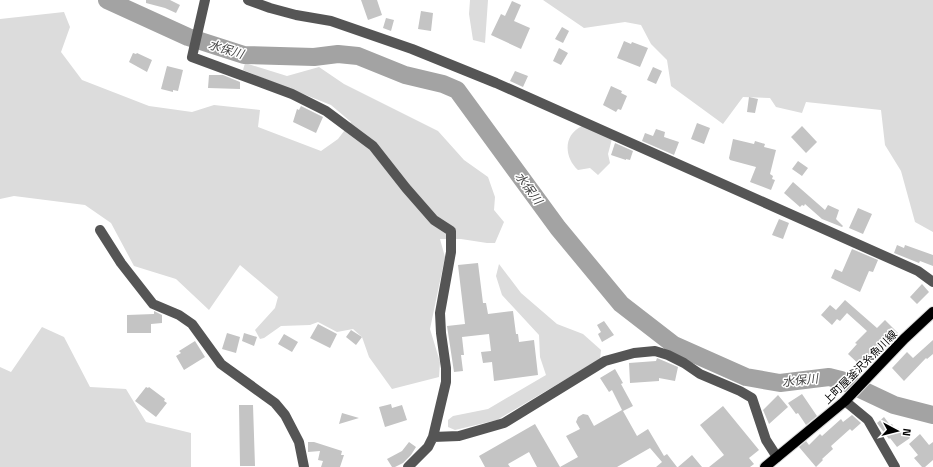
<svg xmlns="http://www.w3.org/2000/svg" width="933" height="467" font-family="'Titillium Web','Noto Sans JP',sans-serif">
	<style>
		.green { fill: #dcdcdc }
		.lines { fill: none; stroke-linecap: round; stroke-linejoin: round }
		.river { stroke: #a3a3a3; stroke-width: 18 }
		.building { fill: #c4c4c4 }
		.major-casing { stroke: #dbdbdb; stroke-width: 12 }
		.minor { stroke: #555; stroke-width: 10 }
		.major { stroke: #000; stroke-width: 10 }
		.labels { text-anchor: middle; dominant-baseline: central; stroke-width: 3; stroke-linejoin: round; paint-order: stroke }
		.street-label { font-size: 11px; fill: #000; stroke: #fff }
		.water-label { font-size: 12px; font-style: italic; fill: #444; stroke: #fff }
	</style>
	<rect width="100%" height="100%" fill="#fff"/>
	<path class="green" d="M470,0H488L485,43L473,40L469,14Z
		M543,0H933V232L915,222L901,171L885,145L881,110L806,102L802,113L776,107L770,98L743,97L723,124L671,86L667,60L651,44L641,25L625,22L584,28Z
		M64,12L70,27L61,52L82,80L149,106L192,112L214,105L260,110L258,127L321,151L338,139L351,122L331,105L243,70L245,63L287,76L319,67L344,84L438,131L464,160L488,177L495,197L494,210L504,222L495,243H487L461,239H440L445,257L430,329L440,362L439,377L392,389L369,357L362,337L353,329L337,332L318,322L310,325L281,326L264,338L260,339L255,330L275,308L278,297L240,265L209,310L176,279L134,266L111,223L85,205L14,196L0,199V19Z
		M582,126L612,139L608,154L610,163L598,175L590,168L578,170C564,157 563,135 582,126Z
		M499,264L521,293L557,324L583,334L601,350L600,359L497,420L455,430L448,427V420L453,416L488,409L546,375L540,357L539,335L502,295L496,276Z
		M42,327L64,337L90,387L126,389L146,422L191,433V467H0V367L11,372Z"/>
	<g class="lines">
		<path class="river" d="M107,0L188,37L244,55L314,57L338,54L358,56L405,75L443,84L457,90L558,228L621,304L674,345L746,377L780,383L829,377L841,380L894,405L933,415"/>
	</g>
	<path class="building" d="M146,0H170L180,5L176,13L165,8L146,3Z
		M361,0H377L382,15L368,20Z
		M512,1L521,5L514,21L530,28L521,49L491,35L501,14L505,16Z
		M421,11L433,13L431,31L418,29Z
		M386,18L394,20L391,31L383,28Z
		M562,27L569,31L563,43L555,39Z
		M624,41L631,44L632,42L648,48L640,67L617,58Z
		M559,48L568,53L561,65L553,61Z
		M133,53L136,54L137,53L152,60L147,72L129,62Z
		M167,66L183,70L178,91L173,90V92L161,89Z
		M653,67L662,71L656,84L647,80Z
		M515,71L528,76L523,87L510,81Z
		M209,75H223L240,82V89L208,88Z
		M611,86L622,91L621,93L627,96L621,110L618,109L616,112L603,105Z
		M749,97L758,99L755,113L747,112Z
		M301,106L323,117L316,133L293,122L297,109L299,110Z
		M697,123L710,128L704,144L691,139Z
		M802,126L817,142L806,153L791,137Z
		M656,129L665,132L664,137L679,142L674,155L642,141L645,133L653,136Z
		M733,139L754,144L755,141L765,144L764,147L776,150L770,174L773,176L772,179L775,180L771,190L750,182L756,167L730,160L729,158Z
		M615,143L633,151L630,160L626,159V160L611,155Z
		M798,161L808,168L802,176L792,169Z
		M793,182L825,210L828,205L839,210L836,219L843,226L842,227L822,219L805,204L804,206L802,205L800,207L784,193Z
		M858,208L872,214L863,234L849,228Z
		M779,219L789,223L783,239L772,235Z
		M897,245L904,248L905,245L933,255V266L920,261L919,263L894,253Z
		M852,249L878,260L873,272L869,271L860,292L831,278L835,269L842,272Z
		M478,263L483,303H486L488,314L513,311L516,334H518L519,342L534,340L538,375L494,381L492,362L483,363L481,352L491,351L489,334L462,337L464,355H461L463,371L454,372L447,326L465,324L458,265Z
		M922,284L929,292L917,304L910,297Z
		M845,300L877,328L885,320L898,333L863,368L848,354L857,344L855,343L867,331L847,313L840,321L837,319L832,325L821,315L830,305L836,310Z
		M154,311L162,315V323L151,324V333H127V315L154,314Z
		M604,321L614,335L602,342L598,334L601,332L597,325Z
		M318,324L337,334L330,348L310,338Z
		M351,330L362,337L356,345L346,337Z
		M227,333L240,337L236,353L222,349Z
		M244,333L257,337L254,346L242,341Z
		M284,334L298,342L292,352L278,344Z
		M933,340V354L927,359L926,358L904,381L892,368L907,352L913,358Z
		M195,341L205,357L184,370L176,356L181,353L179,351Z
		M657,358L678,367L675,381L659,378V381L630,383L629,363L656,361Z
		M615,369L623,383L621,384L633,406L623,411L637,436L648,429L664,456L667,454L677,467H656L662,462L650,448L617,467H560L578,457L566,436L580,429L576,422L578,417L583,414L588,415L594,426L622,410L612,390L609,392L600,378Z
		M146,387L148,388L149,387L165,399L164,401L167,403L156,417L135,401Z
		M802,394L817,416L806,425L798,413L796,414L788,403Z
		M778,395L788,407L769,424L763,410Z
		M391,404L392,408L402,405L407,420L385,427L379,407Z
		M239,405H253L255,466H240Z
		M723,406L759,450L749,458L754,464L750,467H709L724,455L700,425Z
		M342,413L359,418L339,424Z
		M852,415L861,423L852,431L850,429L831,446L833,449L822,459L823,460L816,467L799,447L806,441L809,445L820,434L822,436L841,419L843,422Z
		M884,417L890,425L892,424L896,430L898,428L900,432L904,430L910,438L897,447L890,438L889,439L877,423Z
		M535,424L560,467H537L529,452L508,464L510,467H485L479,456Z
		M920,434L929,445L933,442V460L925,467H922L914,458L918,455L909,444Z
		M308,442H314L342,451L341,455H344L340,467H321L323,461L318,460L320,451L308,452Z
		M409,442L416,447L411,455L403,463L395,467H392L387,459L402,451Z
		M692,455L702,467H678Z"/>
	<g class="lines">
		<g class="major-casing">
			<path id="major" d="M765,467L845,401L904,339L933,312"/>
		</g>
		<path class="minor" d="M205,0L192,57L292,94L326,111L373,146L406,188L434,220L451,231V252L440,313L441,333L446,368V382L433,437L428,447L408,467
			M248,0L270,8L296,15L331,21L412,49L496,83L918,271L933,282
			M100,230L121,263L153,304L179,315L192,324L221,364L275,403L285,415L299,442L304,467
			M845,401L868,420L895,467
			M433,437L459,436L504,423L605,361L634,353L655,351L668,355L684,363L700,374L740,391L752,398L766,440L777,457"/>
		<use href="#major" class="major"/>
	</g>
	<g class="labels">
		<g class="street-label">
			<text transform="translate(860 367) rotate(-45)">上町屋釜沢糸魚川線</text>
		</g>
		<g class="water-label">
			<text transform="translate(226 49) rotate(17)">水保川</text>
			<text transform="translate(529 188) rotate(54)">水保川</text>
			<text transform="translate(800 380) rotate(-6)">水保川</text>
		</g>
	</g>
	<g transform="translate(897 431) rotate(97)" stroke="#ffffff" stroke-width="3" paint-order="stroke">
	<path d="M0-3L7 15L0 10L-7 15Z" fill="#000000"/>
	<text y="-6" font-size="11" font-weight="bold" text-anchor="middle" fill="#000000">N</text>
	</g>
</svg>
